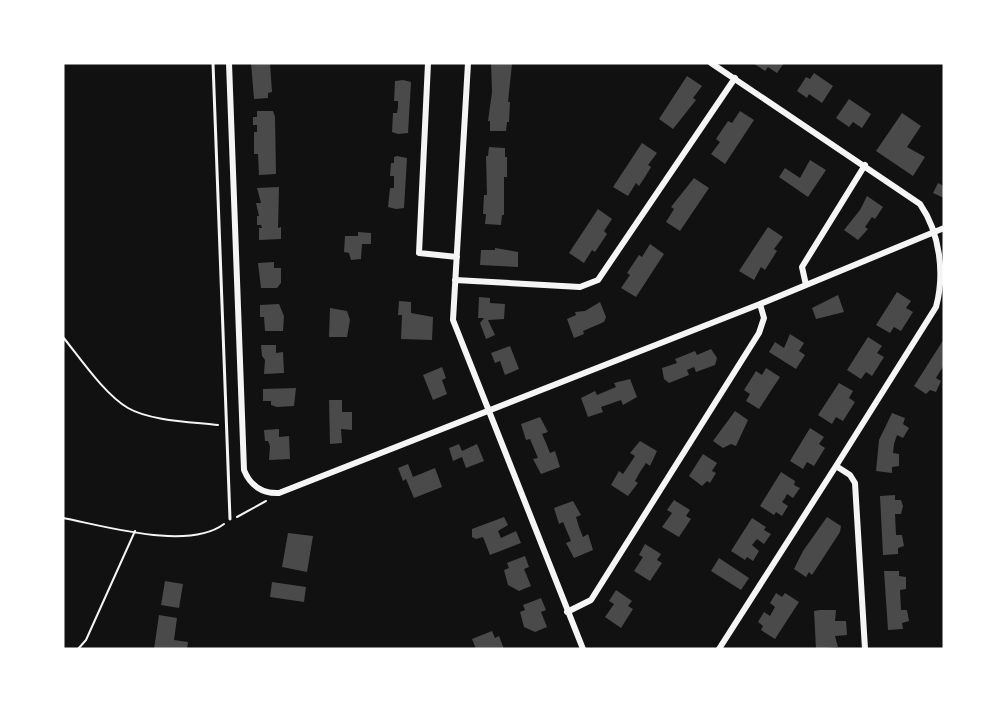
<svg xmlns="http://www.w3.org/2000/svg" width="1007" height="712" font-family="Jost,sans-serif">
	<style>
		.building { fill: #4a4a4a }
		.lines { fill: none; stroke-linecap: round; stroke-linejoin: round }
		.path { stroke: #f5f5f5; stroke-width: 2 }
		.service { stroke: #f5f5f5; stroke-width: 3 }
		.minor { stroke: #f5f5f5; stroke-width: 6 }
	</style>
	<rect width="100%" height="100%" fill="#111"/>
	<path class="building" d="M251,63H270L272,92L268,93V98L254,99Z
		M491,63L512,64L508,102H510L509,122H507L506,131H490V121H488L492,92Z
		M753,63H784L777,73L768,67L765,71Z
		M814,73L833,86L822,103L809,94L807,98L797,91L806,77L810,79Z
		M687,76L702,86L693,98L696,100L673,129L659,119Z
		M403,80L411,82L408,133L398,134L392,132L393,113H397L398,107V101H394L395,81Z
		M849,99L871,114L862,128L853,122L849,127L836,118Z
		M257,111H273L275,117L276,174L259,175L258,154H254V132H257V125H253V117H257Z
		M740,111L754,120L725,164L711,154L720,142L716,139L728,121L732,123Z
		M902,113L921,126L907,147L925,157L913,176L876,151Z
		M642,143L657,153L648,165L651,167L645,177L639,186L636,183L628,196L613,187Z
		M489,147L505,148V157H507V177H504V215H502L501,225L485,224L486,214H483L484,195H487L486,156H488Z
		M397,156L407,158L404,208L396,209L388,207L390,188H394V176H390L391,163H394V157Z
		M810,160L826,170L808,197L779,177L785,168L800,178Z
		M694,178L709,188L680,231L666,222L674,209L671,207Z
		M938,183L944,186V198L933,193Z
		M279,187L278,228L281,227V239L259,240V228H262L261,225H257V216H259L256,203H261L257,188Z
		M867,196L883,207L875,219L872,217L865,227L868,229L858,240L844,230L860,210Z
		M598,209L612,219L604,231L607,234L595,252L592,250L584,263L569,253Z
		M768,227L783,237L774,249L777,251L765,270L761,267L754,280L739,271Z
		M358,232L371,233V244H362L361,259L351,260L349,253L344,252L345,236H358Z
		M650,244L664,254L636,297L621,288L630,275L627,273L639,255L642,257Z
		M495,248L518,252V267L480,265L481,250H495Z
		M274,262V268H281V283L277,288H261L258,263Z
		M897,292L911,301L906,308L913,312L901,331L894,327L890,333L876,325Z
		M838,295L844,312L816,319L812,308Z
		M479,297L490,298V303L505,304L504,319L488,320L495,335L486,339L480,323L484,318H478Z
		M399,301L411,302V313L433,317L432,340L401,339L402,315H398Z
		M600,302L606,317L604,322L583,331L584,334L574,338L567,319L576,315L575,312L585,311Z
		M279,304L284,316L283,331H265L264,317H260V305Z
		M330,308L347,311L350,320L347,337H329Z
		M790,334L804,343L799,351L805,355L796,369L769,352L775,342L784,348Z
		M868,337L882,346L877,353L884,357L872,376L866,372L861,379L847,370Z
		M944,339V365L936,378L941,381L936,392L930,390L926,394L914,386Z
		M261,345H276V353L283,352L284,373L264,374L265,360L262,356Z
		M510,346L519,369L505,375L500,361L495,363L491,353Z
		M711,349L717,358L715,365L696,372L694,367L687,370L689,375L669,383L664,379L662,368L677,363L675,359L695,351L697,355Z
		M442,367L446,378L442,380L447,394L433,400L423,375Z
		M766,368L780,377L759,409L746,401L750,394L744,390L756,371L762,375Z
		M630,379L637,397L623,405L621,400L601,407L603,412L588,417L581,398L595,391L597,395L616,387L614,383Z
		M839,383L853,391L849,398L855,402L843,421L836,417L832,424L818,415Z
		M296,388L294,406L277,407L271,405V401H263V389Z
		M329,400H342V412H352V430L341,429L342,443L330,444Z
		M735,411L748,420L736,446L731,444L723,448L713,441Z
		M892,413L905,418L903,424L909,428L903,438L897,435L894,444L893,453L899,454V466L892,467V473L876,471L879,440Z
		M540,417L548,432L542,434L546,443L550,453L555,451L560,467L541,474L533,459L538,458L530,439L526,440L521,424Z
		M810,428L824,437L819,444L825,448L814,466L807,462L803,469L790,461Z
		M279,429V437L289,436L290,459L269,460L270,446L268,441H265L264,430Z
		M640,441L657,451L650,466L646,463L640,472L635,481L638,483L628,496L611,485L619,471L623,474L635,456L630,453Z
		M459,444L462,451L477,444L484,461L466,468L462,457L453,461L449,448Z
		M703,454L717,463L712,471L716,473L710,483L707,481L702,486L689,476Z
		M408,464L413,477L435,468L442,487L414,498L406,479L403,481L398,468Z
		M781,472L795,481L794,485L800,488L793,498L787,494L785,498L782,502L788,506L782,516L776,512L774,515L760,506Z
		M895,495V500H901L903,506L901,514H895L896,535H902L904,546L898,548V554L883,555L880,496Z
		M674,500L690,510L686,516L691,519L679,537L662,527L672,513L667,510Z
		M573,501L581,515L576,517L579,527L583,537L588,534L593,550L574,558L566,543L571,541L563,522L559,524L554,508Z
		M504,517L508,525L498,531L501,538L516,531L521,543L490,555L483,537L476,539L472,537V529Z
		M827,517L841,526L840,532L812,575L809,572L806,577L794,569L803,551Z
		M752,518L766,527L764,530L771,534L764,544L757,539L752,545L759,551L753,561L747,557L745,560L731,551Z
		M288,533L313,536L307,572L282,567Z
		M645,544L661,554L657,560L662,563L650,581L634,571L643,557L639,555Z
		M525,556L529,567L524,569L531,586L519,591L508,585L504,570L509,568L507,563Z
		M719,558L749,578L741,590L711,571Z
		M884,571H899V576L906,577V589L900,590L901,610H907L909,621L902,623L903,629L888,630Z
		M165,581L183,584L179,608L161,605Z
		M272,582L306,587L304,602L270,597Z
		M616,590L632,601L628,606L633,609L621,628L605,617L614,604L609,601Z
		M776,593L782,597L785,593L799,602L775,639L761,630L763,626L758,622L764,612L770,616L775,607L770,603Z
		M541,598L546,610L541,612L547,627L535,632L524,627L520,612L525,610L523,605Z
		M820,610H836L835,621H846L847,635L835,636L838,647L816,649L814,611Z
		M159,615L177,618L174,640L188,642L187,649H154Z
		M492,631L495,638L499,636L504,649H476L472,639Z"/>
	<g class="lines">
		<path class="path" d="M63,337C80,358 105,395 128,408C150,421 193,422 218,425
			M237,517L266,501
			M63,518C105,526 188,551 224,524
			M78,649L86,640L135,531"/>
		<path class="service" d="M213,63L230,519"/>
		<path class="minor" d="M229,63L244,470C250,485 262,494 279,493L760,304L944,228
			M428,63L419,253L457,257
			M468,63L453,320L583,649
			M711,63L920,204C940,233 945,274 936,307L836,466L850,475L855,483L865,649
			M455,280L580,287L598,280L735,78
			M806,285L802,267L865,165
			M567,612L591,600L759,333L764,318L760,304
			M719,649L836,466"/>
	</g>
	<rect width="1007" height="712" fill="none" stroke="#ffffff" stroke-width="129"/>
</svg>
